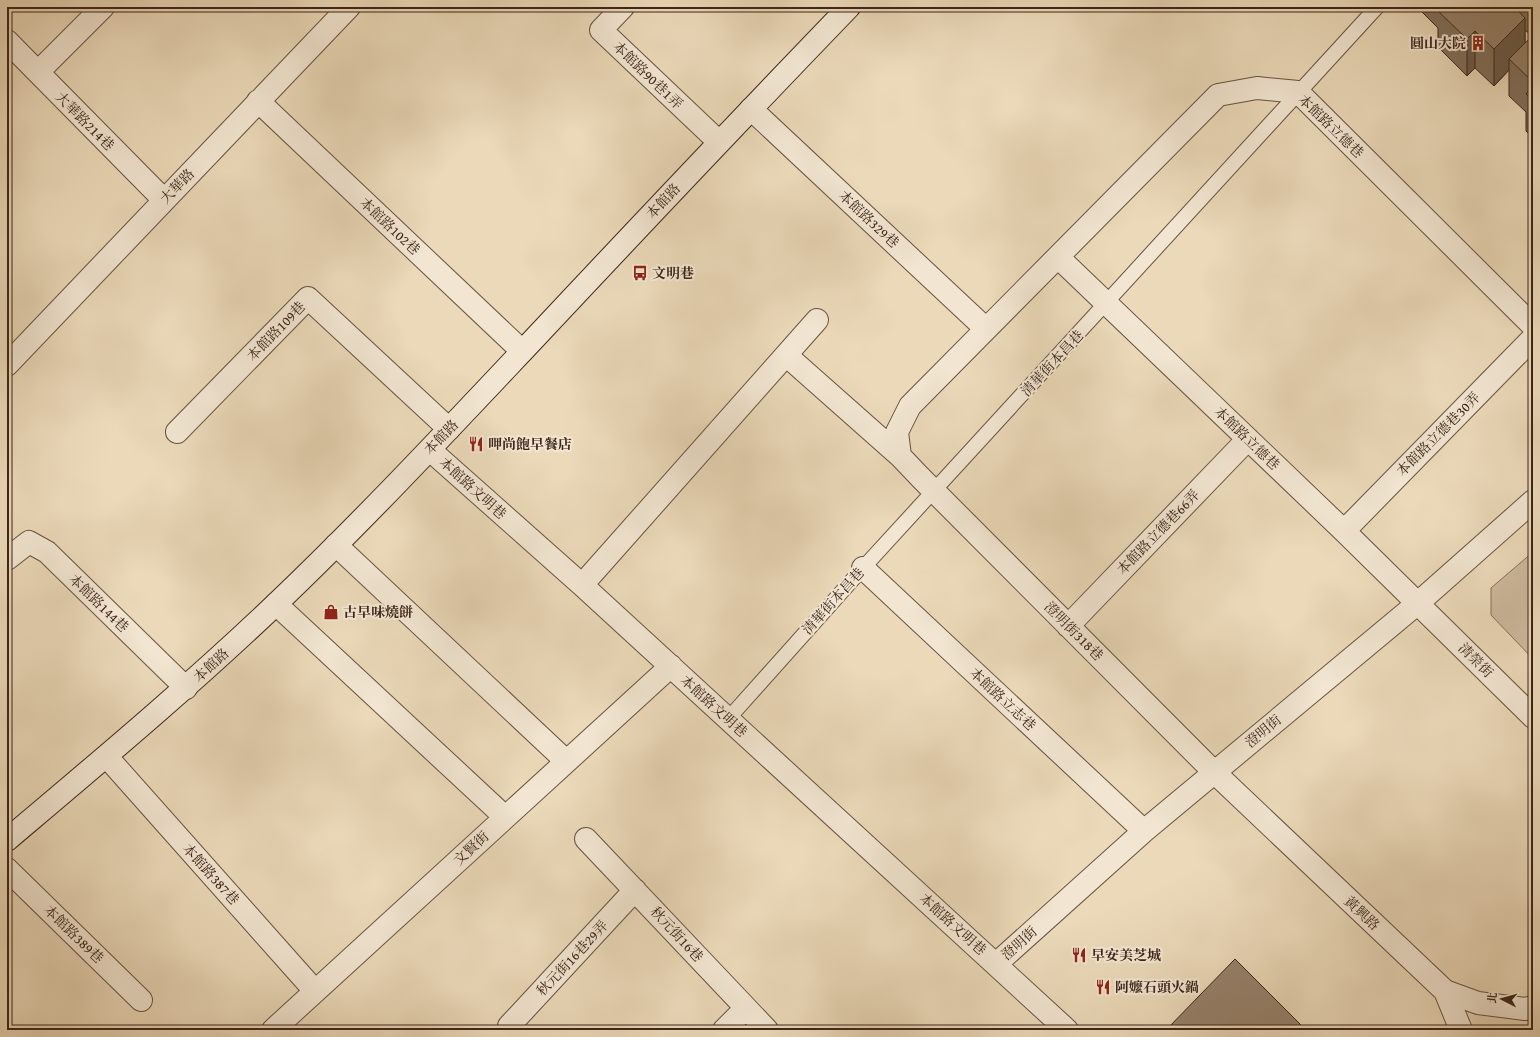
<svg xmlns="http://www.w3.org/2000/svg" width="1540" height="1037" font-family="'Gentium Book Plus','Noto Serif TC',serif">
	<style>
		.green { fill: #cdba9e; stroke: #85705c }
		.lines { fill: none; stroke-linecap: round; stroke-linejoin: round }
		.lane-casing { stroke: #685242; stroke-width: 16 }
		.street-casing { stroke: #685242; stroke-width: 24 }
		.secondary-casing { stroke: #3d251a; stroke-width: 24 }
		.lane { stroke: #f2e6d2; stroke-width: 14 }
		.street { stroke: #f2e6d2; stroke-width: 22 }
		.secondary { stroke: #f2e6d2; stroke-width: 22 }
		.wall { fill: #82715e; stroke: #3d251a; fill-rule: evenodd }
		.shaded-wall { fill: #6a5c4c; stroke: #3d251a }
		.building { fill: #97836d; stroke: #3d251a }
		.labels { text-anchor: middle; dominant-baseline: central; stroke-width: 4; stroke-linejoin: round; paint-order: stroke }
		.poi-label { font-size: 14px; font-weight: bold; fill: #3d251a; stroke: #f2e6d2; text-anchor: start }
		.street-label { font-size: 14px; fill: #3d251a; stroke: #f2e6d2 }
	</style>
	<rect width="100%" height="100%" fill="#ebd9b9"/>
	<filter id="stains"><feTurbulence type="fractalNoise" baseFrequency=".005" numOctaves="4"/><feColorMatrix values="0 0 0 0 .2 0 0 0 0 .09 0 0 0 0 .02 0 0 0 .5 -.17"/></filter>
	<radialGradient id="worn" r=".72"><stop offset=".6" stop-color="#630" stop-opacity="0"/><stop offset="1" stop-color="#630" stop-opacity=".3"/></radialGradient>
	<path class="green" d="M1533,552V659L1491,615V588Z"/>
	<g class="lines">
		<g class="lane-casing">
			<path id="lane" d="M728,719L863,568L1377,7"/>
		</g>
		<g class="street-casing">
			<path id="street" d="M623,7L601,30L719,142
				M7,41L164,200
				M38,72L103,7
				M258,101L522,351
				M751,109L986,329
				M1058,257L1344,531L1533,717
				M1533,326L1298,92L1257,88L1218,95L910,406L897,432L900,456L920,477L1214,772L1445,991L1478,1003L1525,1009L1533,1007
				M786,355L900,456
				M7,365L349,7
				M177,432L308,298L449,429
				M430,450L582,585L1067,1030
				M1344,531L1533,338
				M336,545L566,761
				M7,559L29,542L47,552L186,688
				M863,568L1144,831
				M582,585L817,320
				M276,604L505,817
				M1068,626L1248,439
				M107,757L315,991
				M586,839L767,1030
				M7,869L141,1000
				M996,964L1144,831L1418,603L1533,501
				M1445,991L1461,1030
				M509,1026L635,890
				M273,1030L671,666
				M724,1030L746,1008"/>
		</g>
		<g class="secondary-casing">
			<path id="secondary" d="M7,840C98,763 189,687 276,604C365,519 449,429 533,340C638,228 743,117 849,7"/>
		</g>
		<use href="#lane" class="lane"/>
		<use href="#street" class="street"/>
		<use href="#secondary" class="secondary"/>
	</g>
	<path class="wall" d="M1422,7H1533V138L1526,131V112L1509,96V70L1494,86L1475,68L1467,76L1438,47V28L1422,12ZM1525,30L1532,36L1525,43Z"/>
	<path class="shaded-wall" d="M1507,7H1519V24L1525,18V54L1509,59V70L1494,86V49Z
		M1475,31V68L1467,76V39Z"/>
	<path class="building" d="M1441,7H1514L1525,18L1494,49L1475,31L1467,39L1438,11Z
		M1533,35V82L1509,59Z
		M1533,86V101L1526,94Z
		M1235,959L1306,1030H1166Z"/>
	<defs>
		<g id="building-bare" transform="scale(1.2)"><path d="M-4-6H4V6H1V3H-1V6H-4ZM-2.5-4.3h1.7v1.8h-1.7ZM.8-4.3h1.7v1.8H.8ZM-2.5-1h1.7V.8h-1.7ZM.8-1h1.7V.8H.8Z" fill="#8f2418" stroke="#f2e6d2" stroke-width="2.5" paint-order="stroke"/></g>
		<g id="bus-bare" transform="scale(1.2)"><path d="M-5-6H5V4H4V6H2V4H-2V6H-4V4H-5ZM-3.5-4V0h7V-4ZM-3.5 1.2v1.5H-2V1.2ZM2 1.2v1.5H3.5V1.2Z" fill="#8f2418" stroke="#f2e6d2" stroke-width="2.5" paint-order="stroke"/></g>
		<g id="restaurant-bare" transform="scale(1.2)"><path d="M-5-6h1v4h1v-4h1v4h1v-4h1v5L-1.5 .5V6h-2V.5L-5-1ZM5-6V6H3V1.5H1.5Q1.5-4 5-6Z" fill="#8f2418" stroke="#f2e6d2" stroke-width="2.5" paint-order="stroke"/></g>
		<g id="shop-bare" transform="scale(1.2)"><path d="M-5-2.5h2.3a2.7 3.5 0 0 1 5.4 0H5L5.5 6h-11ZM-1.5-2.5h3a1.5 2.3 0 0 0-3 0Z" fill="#8f2418" stroke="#f2e6d2" stroke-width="2.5" paint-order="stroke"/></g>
	</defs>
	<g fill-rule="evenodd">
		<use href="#building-bare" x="1478" y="43"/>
		<use href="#bus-bare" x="640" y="273"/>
		<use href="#restaurant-bare" x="476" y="444"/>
		<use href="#shop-bare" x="331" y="612"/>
		<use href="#restaurant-bare" x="1079" y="955"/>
		<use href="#restaurant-bare" x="1103" y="987"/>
	</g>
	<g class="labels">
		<g class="poi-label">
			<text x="1466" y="43" text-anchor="end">圓山大院</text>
			<text x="652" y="273">文明巷</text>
			<text x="488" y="444">呷尚飽早餐店</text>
			<text x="343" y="612">古早味燒餅</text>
			<text x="1091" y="955">早安美芝城</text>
			<text x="1115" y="987">阿嬤石頭火鍋</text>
		</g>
		<g class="street-label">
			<text transform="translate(648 75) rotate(44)">本館路90巷1弄</text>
			<text transform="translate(85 121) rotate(45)">大華路214巷</text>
			<text transform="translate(1331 126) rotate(44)">本館路立德巷</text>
			<text transform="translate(177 186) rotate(-46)">大華路</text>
			<text transform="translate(663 201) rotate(-47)">本館路</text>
			<text transform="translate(869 219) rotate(43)">本館路329巷</text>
			<text transform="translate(390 226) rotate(43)">本館路102巷</text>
			<text transform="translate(276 331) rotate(-46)">本館路109巷</text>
			<text transform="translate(1052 363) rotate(-47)">清華街本昌巷</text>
			<text transform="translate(1438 434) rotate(-45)">本館路立德巷30弄</text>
			<text transform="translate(441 437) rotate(-46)">本館路</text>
			<text transform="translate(1247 438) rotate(44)">本館路立德巷</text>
			<text transform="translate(473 488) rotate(42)">本館路文明巷</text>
			<text transform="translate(1158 532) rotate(-46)">本館路立德巷66弄</text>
			<text transform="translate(833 601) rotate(-48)">清華街本昌巷</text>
			<text transform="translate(99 603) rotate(44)">本館路144巷</text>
			<text transform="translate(1074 631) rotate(45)">澄明街318巷</text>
			<text transform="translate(1476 660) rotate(45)">清榮街</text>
			<text transform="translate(211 665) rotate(-43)">本館路</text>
			<text transform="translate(1003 699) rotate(43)">本館路立志巷</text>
			<text transform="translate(714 706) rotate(42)">本館路文明巷</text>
			<text transform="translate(1263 731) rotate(-40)">澄明街</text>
			<text transform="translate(471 848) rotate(-43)">文賢街</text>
			<text transform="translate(211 874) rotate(48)">本館路387巷</text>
			<text transform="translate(1362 913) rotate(43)">黃興路</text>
			<text transform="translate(953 924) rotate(42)">本館路文明巷</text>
			<text transform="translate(74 934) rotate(44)">本館路389巷</text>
			<text transform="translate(677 934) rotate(47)">秋元街16巷</text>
			<text transform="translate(1019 943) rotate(-42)">澄明街</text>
			<text transform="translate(572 958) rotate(-47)">秋元街16巷29弄</text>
		</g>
	</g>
	<rect width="1540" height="1037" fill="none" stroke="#ebd9b9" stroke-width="24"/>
	<rect x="8" y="8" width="1524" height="1021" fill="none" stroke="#3d251a" stroke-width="2"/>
	<rect x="12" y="12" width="1516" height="1013" fill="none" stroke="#3d251a"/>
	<g transform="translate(1502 999) rotate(276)" stroke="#f2e6d2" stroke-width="3" paint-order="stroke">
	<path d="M0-3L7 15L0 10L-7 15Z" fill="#3d251a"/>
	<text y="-6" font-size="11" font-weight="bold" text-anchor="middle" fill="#3d251a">北</text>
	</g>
	<rect width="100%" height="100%" filter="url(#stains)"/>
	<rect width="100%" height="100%" fill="url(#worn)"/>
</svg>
